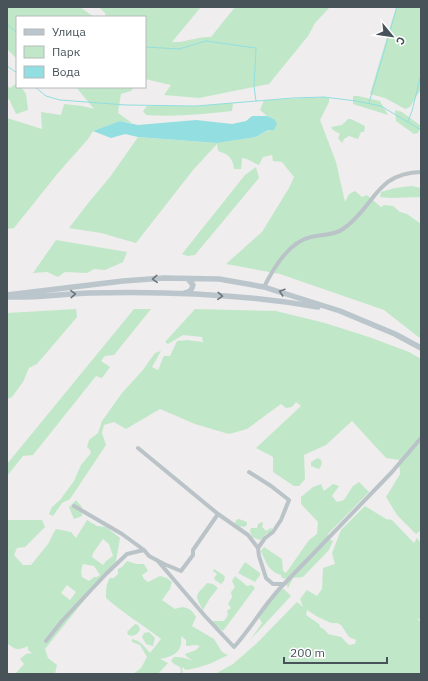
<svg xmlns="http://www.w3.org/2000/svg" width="428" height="681" font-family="'IBM Plex Sans',sans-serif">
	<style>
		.green { fill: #c0e8c8; fill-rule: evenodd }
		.water { fill: #92dee0 }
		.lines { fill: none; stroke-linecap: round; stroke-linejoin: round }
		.stream { stroke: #92dee0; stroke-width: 1 }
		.street { stroke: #bac3c8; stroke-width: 4 }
		.secondary { stroke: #bac6cc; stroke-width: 5.5 }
		.oneway { stroke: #6a767b }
	</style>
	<rect width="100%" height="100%" fill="#efeded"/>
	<path class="green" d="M7,7H80L91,15L96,17H17V59L7,49Z
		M99,7H201L172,42C185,43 198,36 211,37L235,7H330L315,23L308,36L269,84L199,98L164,95L171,85L145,79V17H106L105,13Z
		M396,7H421V89L410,107L405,109L385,98L370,94Z
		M17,83V87H21L26,94L28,110L16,114L9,99L7,100V86L10,88Z
		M76,87H134L131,91L121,94L118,113L132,123L120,121L93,131L88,139L58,173L14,228L7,229V118L42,129L41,112L61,115L64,104L82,106L94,109Z
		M353,96H358L380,101L388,115L353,104Z
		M324,97L329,98V102L320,120L336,162L345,202L349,194L355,191L362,197L367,195L381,207L384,205L393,206L400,212L407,214L421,224V339L384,310L280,274L226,264L262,232L289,188L294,177L282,162L273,161L272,155L263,157L259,165C253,163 248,158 242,158L241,169H234C233,158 228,154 218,151L217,144L193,170L136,243L101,233L69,228L89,202L110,177L138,137L217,143L256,137L269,130L274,119L267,116L260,110L264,100Z
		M233,103L232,111C204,114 175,117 146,115L143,111L147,106H196Z
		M395,110L402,112L421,126L418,133L414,134L396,121Z
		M348,119H351L365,126L364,132H361L358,139L349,136L344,139L342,143L338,138L340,134L333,130L331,127L342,125Z
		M256,167L259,178L195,255L188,256L182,254L245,175Z
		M412,186L421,188V197L390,198L380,197L381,192L395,188Z
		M56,240L127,252L123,262L105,270L94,269L87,273L65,272L58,277L47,272L33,273Z
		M76,309L77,317L37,364L29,368L23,382L12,397L7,399V313Z
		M134,309H151L114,355L105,356L101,361L110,367L102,378L96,376L33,455L23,456L7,476V464Z
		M195,309L276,311L325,323L369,337L409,352L421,359V530L416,534L397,515L386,497L400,474L399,460L386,458L352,421L326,445L304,455L305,479L299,486H294L273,472V457L256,448L301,406L296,402L292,407L286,408L281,404L247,429L229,434L195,424L160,409L126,429L114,422L104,425L102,433L106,445L70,499L62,503L53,516L49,514L52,507L60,500L74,481L81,465L91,453L90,450L87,447L89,440L98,433L102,421L122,393L142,371L155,353L161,351L152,367L158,370C161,365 161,360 164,356H170L177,341L187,340L203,342L202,337L183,335L168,344L165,342Z
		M318,458L321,460L322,464L319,469L311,466V462Z
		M359,482L369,492L328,534L329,539L333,541L329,550L303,577L293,578L288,588L286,584L287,579L282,578L281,575C269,572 265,561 261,551L264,547L282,559L283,571L286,573L309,540L317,534L318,522L301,504V497L313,487L321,484L324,491L333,484L339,486L332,496L337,502L344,500L353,486Z
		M76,500L82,507V516L74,519L69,507Z
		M365,506L386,519L392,520L414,543L417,538L420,542L421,620L417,618L421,623V674H215L233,664L256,644L297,602L303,607L300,599L307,590L317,596L322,589L323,568L335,564L332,553L341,530ZM307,610L318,617L331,623H337L341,625L349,637L356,640L355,644L349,645L341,637L328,634L325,630L320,627L319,624L306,615Z
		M239,519L247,522V525L244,527L238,526L235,523L236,520Z
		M7,520H42L45,527L25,547L17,548L14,555L23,565H31C37,558 42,551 48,544C51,540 52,534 56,529L71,532L76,538L87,520L97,526L106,527L120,538L116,561L45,649L48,658L57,665L55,674H15L24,664L20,659L26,654L32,653L28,650V646C19,650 16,651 7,643V533L8,530H7ZM103,539L109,544L113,556L106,561L103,565L92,557L93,553ZM83,564L94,566L100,575L97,577H94L89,581L82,577L81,571ZM67,585L76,592L70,600L61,593Z
		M262,522L263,523L262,527L266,531L271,528L272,529L270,533H267L260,540L252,537L250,531L251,528H257L258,524Z
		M127,561L136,564H144L148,571L142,575L144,579L148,582L160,576L167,578L172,582L170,589L162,600L175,609C185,605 191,608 196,617L192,626L214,639L222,652L228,655C212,663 204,667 186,670L182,667L183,674H180L181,671L180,667L174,664L171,661L174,657C183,657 186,658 193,661L186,656L185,654L196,650L200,646L196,645L187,646L186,645V640L181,636C183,652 174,656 160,659L168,663L158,674H133L141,668L147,657L140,645L132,642V639C141,641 144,646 150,653L161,639C143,625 123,613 106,598C106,591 106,583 110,578H114L118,574V569L122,567Z
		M245,562L260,573V575L255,582L238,573Z
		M214,569L225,576L224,581L221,584L215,580L214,578L217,574L213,571Z
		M235,576L247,586L252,585L255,588L223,631L212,623L213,621H224L228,615L227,611L231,608L228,604L232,597L231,592L235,587L232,581Z
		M207,583L213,584L218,588L210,598L203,610C194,594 195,597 207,583Z
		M284,589L291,596L250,640L262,623L259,618L277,590Z
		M135,624L138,625L140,629C138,635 133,637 128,635L127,632Z
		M149,632L155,638L153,646L146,644L142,637L144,633Z"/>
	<path class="water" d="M252,116H267L274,119L277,124L274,130H268L256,137L217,143L138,137L125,134L111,138L93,131L120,121L138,125L196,120L232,124L246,121Z"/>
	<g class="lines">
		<path class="stream" d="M7,24L17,33
			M145,47L179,49L206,41L256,48L254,86L256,101
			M7,66L17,73
			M35,87L46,96L60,100L126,105L196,106L293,98L324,97L356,101L381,106L421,130
			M369,103L397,7
			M408,121L412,111L421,74"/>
		<path class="street" d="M264,287C273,269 290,241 311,237C323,234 333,236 343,229C375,207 375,173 421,172
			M138,448L218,514L248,535L258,548L259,556L266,578L273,584H284L392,472L421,438
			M249,472L271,486L289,500L281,520L273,532L265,538L258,548
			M74,506L122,534L144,550L149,556L164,564L181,571L193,555V550L218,514
			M157,560L205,616L234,647C252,627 265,603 284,584
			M46,641L62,621L106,574L127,554L144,550"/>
		<path class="secondary" d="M185,293C190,292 192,290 193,285L188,279
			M7,295L123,281L164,278L219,279L264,287L340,311L395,334L421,348
			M7,297C34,298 62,294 89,293C165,291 243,294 318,307"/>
	</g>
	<defs><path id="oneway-chevron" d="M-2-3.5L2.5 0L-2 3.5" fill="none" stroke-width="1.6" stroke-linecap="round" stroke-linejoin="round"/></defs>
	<g class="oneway">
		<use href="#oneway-chevron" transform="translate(155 279) rotate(177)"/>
		<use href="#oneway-chevron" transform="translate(282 292) rotate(-162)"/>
		<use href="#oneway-chevron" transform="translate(73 294) rotate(-3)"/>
		<use href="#oneway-chevron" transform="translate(220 296) rotate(3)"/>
	</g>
	<rect width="428" height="681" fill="none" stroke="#475358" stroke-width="16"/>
	<rect x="16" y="16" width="130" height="72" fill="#ffffff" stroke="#b5babc"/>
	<rect x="24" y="29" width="20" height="6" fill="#bac6cc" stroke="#b5babc"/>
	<text x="52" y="36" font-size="12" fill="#475358">Улица</text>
	<rect x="24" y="46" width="20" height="12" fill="#c0e8c8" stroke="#b5babc"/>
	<text x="52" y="56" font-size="12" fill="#475358">Парк</text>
	<rect x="24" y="66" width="20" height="12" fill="#92dee0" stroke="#b5babc"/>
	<text x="52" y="76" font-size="12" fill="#475358">Вода</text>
	<g transform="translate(392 36) rotate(119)" stroke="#ffffff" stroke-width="3" paint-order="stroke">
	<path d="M0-3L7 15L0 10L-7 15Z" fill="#475358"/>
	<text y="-6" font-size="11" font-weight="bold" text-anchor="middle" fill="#475358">С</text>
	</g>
	<path d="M284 657v6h103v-6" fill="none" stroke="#475358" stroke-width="2"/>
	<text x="290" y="657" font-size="12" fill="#475358" stroke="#ffffff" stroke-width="3" paint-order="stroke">200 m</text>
</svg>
